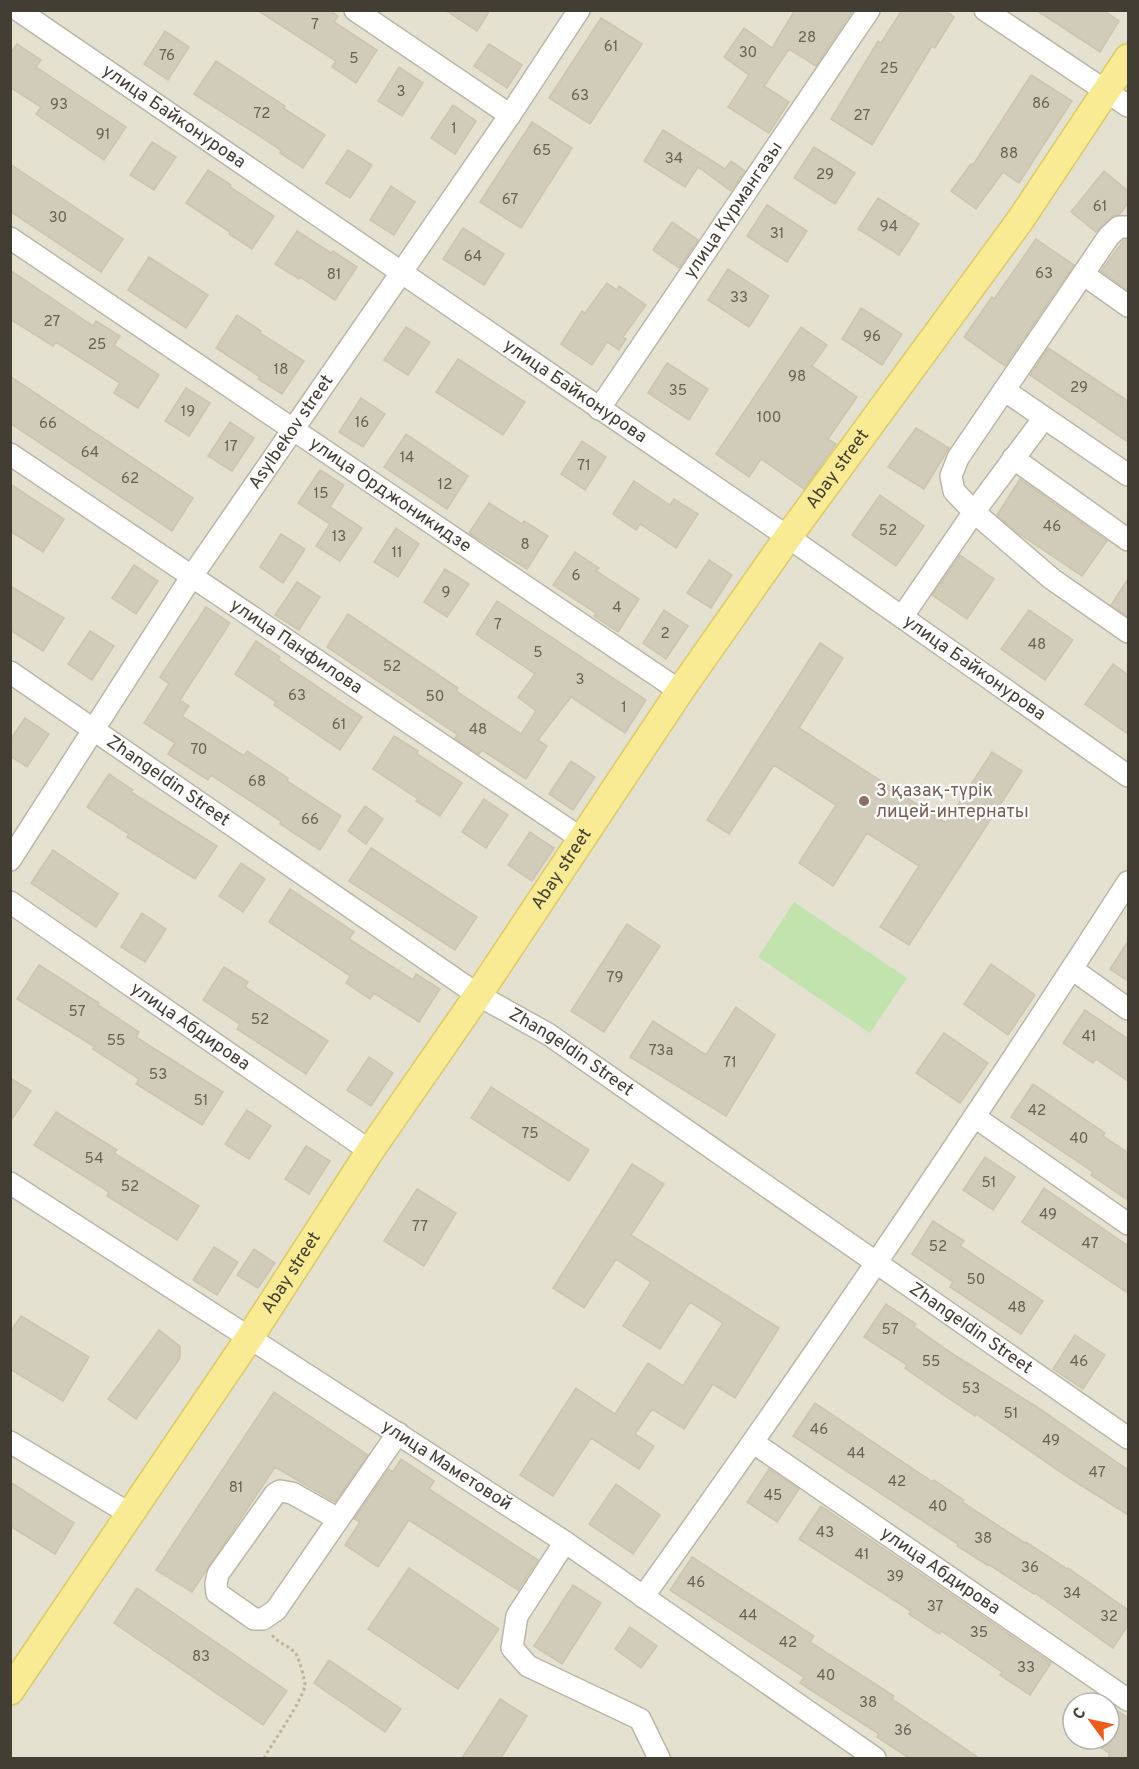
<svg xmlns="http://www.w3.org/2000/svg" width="1139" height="1769" font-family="Overpass,sans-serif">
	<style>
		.residential { fill: #e4e1d1; fill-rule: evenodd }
		.green { fill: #c2e3ad }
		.building { fill: #d1cbb9; stroke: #ccc4ad; stroke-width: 1.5 }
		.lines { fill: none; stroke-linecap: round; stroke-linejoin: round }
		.minor-casing { stroke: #bbb7a6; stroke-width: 24 }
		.major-casing { stroke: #dccb65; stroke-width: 30 }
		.path { stroke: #bcb598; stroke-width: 3; stroke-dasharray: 3 3; stroke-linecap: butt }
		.minor { stroke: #fff; stroke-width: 21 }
		.major { stroke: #f9eb94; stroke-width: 27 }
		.education-dot { fill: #8d6e63; stroke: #fff; stroke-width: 2 }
		.labels { text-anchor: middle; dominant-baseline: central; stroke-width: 4.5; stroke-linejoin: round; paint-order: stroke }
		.number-label { font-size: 15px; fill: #666155 }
		.street-label { font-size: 18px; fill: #423e34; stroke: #fff }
		.education-label { font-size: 18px; fill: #785e54; stroke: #fff; text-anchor: start }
	</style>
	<rect width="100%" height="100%" fill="#f0eee3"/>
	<path class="residential" d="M11,11H1128V1758H11ZM1073,1703H1109V1739H1073Z"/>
	<path class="green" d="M794,902L907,978L870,1033L758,957Z"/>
	<path class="building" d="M257,10H329L338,16L334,22L377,50L356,83L332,67L336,61Z
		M445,10H490L477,31Z
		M795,10H853L816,66L789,49L764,86L789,102L769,133L728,107L749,75L724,57L744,28L772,48Z
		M902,10H944L954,17L935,48L932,46L872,145L831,119L878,41L881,43Z
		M1036,10H1103L1119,21L1100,52Z
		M601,18L642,44L590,124L549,98Z
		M165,31L189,47L168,80L144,64Z
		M17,44L41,60L36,67L126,127L104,160L36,114L41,107L10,87V54Z
		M489,44L522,65L507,88L474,66Z
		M216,61L285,106L283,108L325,135L303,168L280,153L281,150L194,94Z
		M399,67L423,83L402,116L378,101Z
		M1031,75L1072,101L1019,183L1003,172L976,209L951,191L971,164L973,165Z
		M453,105L476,121L455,154L431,138Z
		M532,122L572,148L521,228L480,202Z
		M663,130L725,169L731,161L745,171L731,191L698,167L685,187L644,161Z
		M152,142L176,157L154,190L130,175Z
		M814,147L855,173L835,204L794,178Z
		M348,150L372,165L350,198L326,183Z
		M10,164L123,239L101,272L10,211Z
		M208,170L231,185L230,187L274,216L252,249L229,234L230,232L186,203Z
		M1104,171L1128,191V203L1120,214L1110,218L1096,232L1071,212Z
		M391,186L415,202L394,235L370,220Z
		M878,198L919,224L899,255L858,229Z
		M767,205L807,231L787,262L747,236Z
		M672,222L698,240L679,268L653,250Z
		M463,228L504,254L484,285L443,259Z
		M297,231L331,253L333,251L357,267L335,300L300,277L299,279L275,264Z
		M1036,239L1074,265L1005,366L964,337L992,297L994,299Z
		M1124,240H1128V291L1101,271Z
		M149,257L208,295L186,328L128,290Z
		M728,269L769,296L749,327L708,300Z
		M10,270L93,326L96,321L120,336L114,345L159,375L138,408L114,393L120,383L56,342L53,346L10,319Z
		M607,283L617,290L619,286L646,305L623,337L626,339L619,350L607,342L592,365L561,344L582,311L585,313Z
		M861,308L902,334L882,365L842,339Z
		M237,315L261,331L260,333L304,361L282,394L258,379L260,377L216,348Z
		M406,327L430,342L408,375L384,360Z
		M801,327L827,345L812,366L857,397L828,439L836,444L804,489L761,459L749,477L716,454Z
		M1048,348L1128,401V442L1030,375Z
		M458,359L525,402L503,435L436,392Z
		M667,363L708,389L689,420L648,393Z
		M10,376L193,498L172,531L10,423Z
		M186,388L210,403L189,436L165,421Z
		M361,398L385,414L363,447L339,432Z
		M230,422L254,438L232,471L208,456Z
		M916,428L949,448L924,489L888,467Z
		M406,434L468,476L447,509L384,467Z
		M582,441L606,457L585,490L561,474Z
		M320,470L344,485L330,507L362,528L340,561L316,546L330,524L298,503Z
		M1020,479L1107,541L1082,576L1018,533L997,515Z
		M634,481L670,505L674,499L698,514L676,548L640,524L636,530L613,514Z
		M10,484L64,519L43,552L10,531Z
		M880,495L924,526L896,566L852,535Z
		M489,503L522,524L524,521L548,536L527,569L469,533Z
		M396,528L419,544L398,577L374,562Z
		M281,534L305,549L283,583L260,567Z
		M575,552L599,568L596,571L639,599L618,632L594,616L596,613L553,585Z
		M960,555L994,579L967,619L932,595Z
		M709,560L732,575L711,608L687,593Z
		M134,565L158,581L136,614L112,598Z
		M445,569L469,584L447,617L424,602Z
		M1128,579V617L1111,605Z
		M297,582L320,597L299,630L275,615Z
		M10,586L64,618L43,651L10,630Z
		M497,601L646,700L625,733L571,697L538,740L547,746L526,779L482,750L479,754L463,744L455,738L458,735L327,647L348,614L458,688L456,691L521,734L536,711L518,697L535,674L476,634Z
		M206,607L230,623L180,700L189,706L182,716L244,756L247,751L288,778L287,781L341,816L320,850L280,824L281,821L211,775L208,780L168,754L175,743L144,723L169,684L160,677Z
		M664,610L688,626L666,659L643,643Z
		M1029,610L1073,640L1045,680L1001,649Z
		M90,631L114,646L92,680L68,664Z
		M256,641L280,657L278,660L362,717L340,750L274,705L276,702L235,674Z
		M820,643L843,658L799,728L946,823L992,752L1022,771L909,945L880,927L919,866L867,833L833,886L799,863L836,805L774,765L729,834L707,820Z
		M1113,664L1128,675V734L1085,704Z
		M25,718L49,734L27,767L10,756V740Z
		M394,736L418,751L417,754L462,783L440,816L416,801L418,799L373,769Z
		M571,761L595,777L573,810L549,794Z
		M109,774L133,790L131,792L217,846L195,879L127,837L129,834L87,807Z
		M484,799L508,815L486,848L462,832Z
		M365,806L383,819L366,844L348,831Z
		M530,832L554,848L532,881L508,865Z
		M371,848L477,917L455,950L349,881Z
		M53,850L118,894L96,927L31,883Z
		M241,863L265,879L243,912L219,896Z
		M290,889L354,932L349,939L413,980L416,974L440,989L419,1022L374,993L370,999L346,983L350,976L269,922Z
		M142,913L166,929L145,962L121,947Z
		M627,924L660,946L604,1032L571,1011Z
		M1128,941V981L1110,969Z
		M991,964L1035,995L1008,1035L964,1004Z
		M39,965L99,1003L98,1005L139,1032L136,1037L223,1092L202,1125L136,1084L139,1079L93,1049L95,1047L17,999Z
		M224,967L248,982L245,987L328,1041L306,1074L237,1029L240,1024L203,1000Z
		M736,1007L775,1035L726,1116L630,1057L653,1021L706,1055Z
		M1085,1010L1128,1039V1081L1096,1059L1093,1063L1063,1043Z
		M944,1033L988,1063L960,1103L916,1073Z
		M369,1057L393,1073L371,1106L347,1090Z
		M10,1078L31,1091L10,1122Z
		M1033,1084L1105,1133L1103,1136L1128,1153V1200L1091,1175L1093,1172L1011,1117Z
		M491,1087L589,1150L569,1181L471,1118Z
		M247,1110L271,1126L249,1159L225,1144Z
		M56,1112L117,1150L114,1153L199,1206L177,1240L107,1196L109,1192L34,1145Z
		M306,1146L330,1161L309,1194L285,1179Z
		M985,1157L1015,1177L993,1210L963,1190Z
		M632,1164L664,1184L631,1235L779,1328L735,1398L713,1384L684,1429L652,1409L635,1434L654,1446L639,1469L591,1438L553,1496L520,1475L576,1388L615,1414L648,1363L683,1386L723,1323L690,1302L660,1349L623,1326L651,1282L616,1259L584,1308L553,1288Z
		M1044,1188L1128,1246V1293L1022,1222Z
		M417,1189L456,1213L424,1266L384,1241Z
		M933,1221L964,1241L960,1246L1043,1301L1021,1334L950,1287L953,1282L912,1254Z
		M214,1247L238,1262L217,1295L193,1280Z
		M254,1249L275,1263L258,1288L237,1275Z
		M886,1304L916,1324L914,1327L956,1356L1037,1407L1128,1470V1515L1071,1479L976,1414L975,1416L945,1396L905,1368L907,1365L864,1337Z
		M21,1316L89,1357L63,1401L10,1369V1332Z
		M159,1330L180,1346V1358L136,1419L108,1399Z
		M1075,1335L1105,1355L1083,1389L1053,1369Z
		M274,1392L368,1455L335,1502L275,1467L192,1592L156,1570Z
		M815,1403L933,1482L934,1480L964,1500L962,1502L1025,1543L1026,1542L1067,1569L1068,1568L1128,1610V1625L1113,1648L1035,1593L1034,1594L988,1564L987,1565L957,1546L958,1544L793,1436Z
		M401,1459L434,1481L429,1489L538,1560L518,1590L409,1520L378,1567L345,1545L360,1522L354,1519L389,1469L393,1472Z
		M769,1469L799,1489L777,1522L747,1502Z
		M10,1482L74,1523L55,1554L10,1526Z
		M616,1484L660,1515L633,1554L589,1524Z
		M821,1506L1051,1663L1030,1695L1000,1675L1002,1672L941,1631L939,1634L909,1614L911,1611L799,1539Z
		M692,1557L814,1636L810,1642L894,1696L892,1699L979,1758H909L877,1737L879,1734L800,1683L804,1677L670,1590Z
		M409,1568L499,1629L458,1689L368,1629Z
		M573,1585L601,1603L562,1664L534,1646Z
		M137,1588L287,1691L263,1725L114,1623Z
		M630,1627L657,1646L641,1668L615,1649Z
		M329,1660L401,1709L385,1732L314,1683Z
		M500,1699L527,1716L501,1758H462Z
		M1109,1705L1128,1718V1758H1109V1753L1088,1739H1109Z"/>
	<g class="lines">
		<g class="minor-casing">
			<g id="minor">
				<path id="s1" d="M18,10L788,537L1128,776"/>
				<path d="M355,10L510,115"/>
				<path d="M985,10L1128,106"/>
				<path d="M1128,227H1119L1109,236L958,458L951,476L954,491L974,512L1052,579L1128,632"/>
				<path id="s2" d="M10,238L680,691"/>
				<path d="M1083,274L1128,306"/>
				<path d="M1004,390L1128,475"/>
				<path id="s3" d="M599,409L869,10"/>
				<path id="s4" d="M10,454L582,839"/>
				<path d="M1013,458L1128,540"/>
				<path d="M902,617L974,512L1044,418"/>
				<path id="s5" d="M10,672L478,995L548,1034L1128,1438"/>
				<path id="s6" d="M10,860L192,576L510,115L579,10"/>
				<path id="s7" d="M10,902L370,1151"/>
				<path d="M1072,969L1128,1009"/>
				<path d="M975,1117L1128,1224"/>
				<path id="s8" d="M10,1183L565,1542L875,1758"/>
				<path d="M10,1442L130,1514"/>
				<path id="s9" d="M754,1443L1128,1700"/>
				<path d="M338,1519L292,1493L280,1491L275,1494L218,1574L216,1584L217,1593L254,1619H263L276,1610L398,1433"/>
				<path d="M565,1542L517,1616L512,1648L528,1666L640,1719L659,1758"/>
				<path d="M643,1597C811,1363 972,1124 1128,882"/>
			</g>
		</g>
		<g class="major-casing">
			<g id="major">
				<path id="s10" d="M10,1691L250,1337L370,1151L478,995L680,691L788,537L1021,219L1128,58"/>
			</g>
		</g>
		<path class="path" d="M264,1758C273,1742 303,1700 305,1685C305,1681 299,1658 296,1654C289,1645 276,1643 271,1633"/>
		<use href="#minor" class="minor"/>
		<use href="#major" class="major"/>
	</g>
	<circle class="education-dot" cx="864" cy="801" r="6"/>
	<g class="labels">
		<g class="number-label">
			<text x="315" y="25">7</text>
			<text x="807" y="38">28</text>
			<text x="611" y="47">61</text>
			<text x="748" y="53">30</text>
			<text x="167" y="56">76</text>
			<text x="354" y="59">5</text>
			<text x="889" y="69">25</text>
			<text x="401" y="92">3</text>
			<text x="580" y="96">63</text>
			<text x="1041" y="104">86</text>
			<text x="59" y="105">93</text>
			<text x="262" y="114">72</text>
			<text x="862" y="116">27</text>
			<text x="454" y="129">1</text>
			<text x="103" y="135">91</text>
			<text x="542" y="151">65</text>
			<text x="1009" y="154">88</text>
			<text x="674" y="159">34</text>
			<text x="825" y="175">29</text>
			<text x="510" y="200">67</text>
			<text x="1100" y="207">61</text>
			<text x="58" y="218">30</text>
			<text x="889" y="227">94</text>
			<text x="777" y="234">31</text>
			<text x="473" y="257">64</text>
			<text x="1044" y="274">63</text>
			<text x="334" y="275">81</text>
			<text x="739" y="298">33</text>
			<text x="52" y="322">27</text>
			<text x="872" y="337">96</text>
			<text x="97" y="345">25</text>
			<text x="281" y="370">18</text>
			<text x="797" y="377">98</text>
			<text x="1079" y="388">29</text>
			<text x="678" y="391">35</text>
			<text x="188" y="412">19</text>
			<text x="769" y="418">100</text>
			<text x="362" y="423">16</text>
			<text x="48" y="424">66</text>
			<text x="231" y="447">17</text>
			<text x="90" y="453">64</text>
			<text x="407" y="458">14</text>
			<text x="584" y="466">71</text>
			<text x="130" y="479">62</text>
			<text x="445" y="485">12</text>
			<text x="321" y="494">15</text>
			<text x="1052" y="527">46</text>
			<text x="888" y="531">52</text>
			<text x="339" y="537">13</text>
			<text x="525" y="545">8</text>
			<text x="397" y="553">11</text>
			<text x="576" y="576">6</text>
			<text x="446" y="593">9</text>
			<text x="617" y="608">4</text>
			<text x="498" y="625">7</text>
			<text x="665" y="634">2</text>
			<text x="1037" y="645">48</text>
			<text x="538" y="653">5</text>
			<text x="392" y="667">52</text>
			<text x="580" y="680">3</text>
			<text x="297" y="696">63</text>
			<text x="435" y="697">50</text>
			<text x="624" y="708">1</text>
			<text x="339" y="725">61</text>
			<text x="478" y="730">48</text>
			<text x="199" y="750">70</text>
			<text x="257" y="782">68</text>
			<text x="310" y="820">66</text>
			<text x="615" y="978">79</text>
			<text x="77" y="1012">57</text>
			<text x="260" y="1020">52</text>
			<text x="1089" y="1037">41</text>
			<text x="116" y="1041">55</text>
			<text x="661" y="1051">73а</text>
			<text x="730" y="1063">71</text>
			<text x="158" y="1075">53</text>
			<text x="201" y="1101">51</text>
			<text x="1037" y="1111">42</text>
			<text x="530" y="1134">75</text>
			<text x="1079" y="1139">40</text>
			<text x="94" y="1159">54</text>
			<text x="989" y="1183">51</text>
			<text x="130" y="1187">52</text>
			<text x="1048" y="1215">49</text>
			<text x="420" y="1227">77</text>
			<text x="1090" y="1244">47</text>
			<text x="938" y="1247">52</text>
			<text x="976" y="1280">50</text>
			<text x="1017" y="1308">48</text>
			<text x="890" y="1330">57</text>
			<text x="931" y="1362">55</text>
			<text x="1079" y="1362">46</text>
			<text x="971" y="1389">53</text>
			<text x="1011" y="1414">51</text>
			<text x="819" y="1430">46</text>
			<text x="1051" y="1441">49</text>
			<text x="856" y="1454">44</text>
			<text x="1097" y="1473">47</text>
			<text x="897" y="1482">42</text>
			<text x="236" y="1488">81</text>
			<text x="773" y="1496">45</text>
			<text x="938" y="1507">40</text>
			<text x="825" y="1533">43</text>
			<text x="983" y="1539">38</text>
			<text x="862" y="1555">41</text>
			<text x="1030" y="1568">36</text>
			<text x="895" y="1577">39</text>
			<text x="696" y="1583">46</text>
			<text x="1072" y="1594">34</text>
			<text x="935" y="1607">37</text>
			<text x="748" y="1616">44</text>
			<text x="1109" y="1617">32</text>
			<text x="979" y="1633">35</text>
			<text x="788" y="1643">42</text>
			<text x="201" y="1657">83</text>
			<text x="1026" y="1668">33</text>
			<text x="826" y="1676">40</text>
			<text x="868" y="1703">38</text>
			<text x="903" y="1731">36</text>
		</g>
		<g class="street-label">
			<text stroke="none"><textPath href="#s1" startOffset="189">улица Байконурова</textPath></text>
			<text stroke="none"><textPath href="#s3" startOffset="240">улица Курмангазы</textPath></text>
			<text stroke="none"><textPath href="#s1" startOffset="675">улица Байконурова</textPath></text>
			<text stroke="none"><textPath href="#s6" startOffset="512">Asylbekov street</textPath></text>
			<text stroke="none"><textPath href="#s10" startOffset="1476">Abay street</textPath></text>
			<text stroke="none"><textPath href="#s2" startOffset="459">улица Орджоникидзе</textPath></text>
			<text stroke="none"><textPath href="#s4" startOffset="345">улица Панфилова</textPath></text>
			<text stroke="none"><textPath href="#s1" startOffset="1161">улица Байконурова</textPath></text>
			<text stroke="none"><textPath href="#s5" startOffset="192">Zhangeldin Street</textPath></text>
			<text stroke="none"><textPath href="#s10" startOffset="990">Abay street</textPath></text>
			<text stroke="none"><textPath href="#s7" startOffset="219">улица Абдирова</textPath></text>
			<text stroke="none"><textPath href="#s5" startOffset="678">Zhangeldin Street</textPath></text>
			<text stroke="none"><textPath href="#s10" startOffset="504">Abay street</textPath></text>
			<text stroke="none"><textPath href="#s5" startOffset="1164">Zhangeldin Street</textPath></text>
			<text stroke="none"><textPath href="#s8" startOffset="520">улица Маметовой</textPath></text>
			<text stroke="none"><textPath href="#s9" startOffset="226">улица Абдирова</textPath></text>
		</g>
		<g class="education-label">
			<text x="876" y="791">3 қазақ-түрік<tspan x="876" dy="21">лицей-интернаты</tspan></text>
		</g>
	</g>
	<rect width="1139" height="1769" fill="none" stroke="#423e34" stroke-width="24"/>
	<g transform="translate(1091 1721) rotate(303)"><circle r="28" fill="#ffffff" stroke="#b3b2ae" stroke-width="1.5"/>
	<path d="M0-4.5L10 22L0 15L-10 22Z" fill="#ee5c1c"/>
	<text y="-9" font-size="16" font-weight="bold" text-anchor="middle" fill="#423e34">С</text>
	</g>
</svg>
